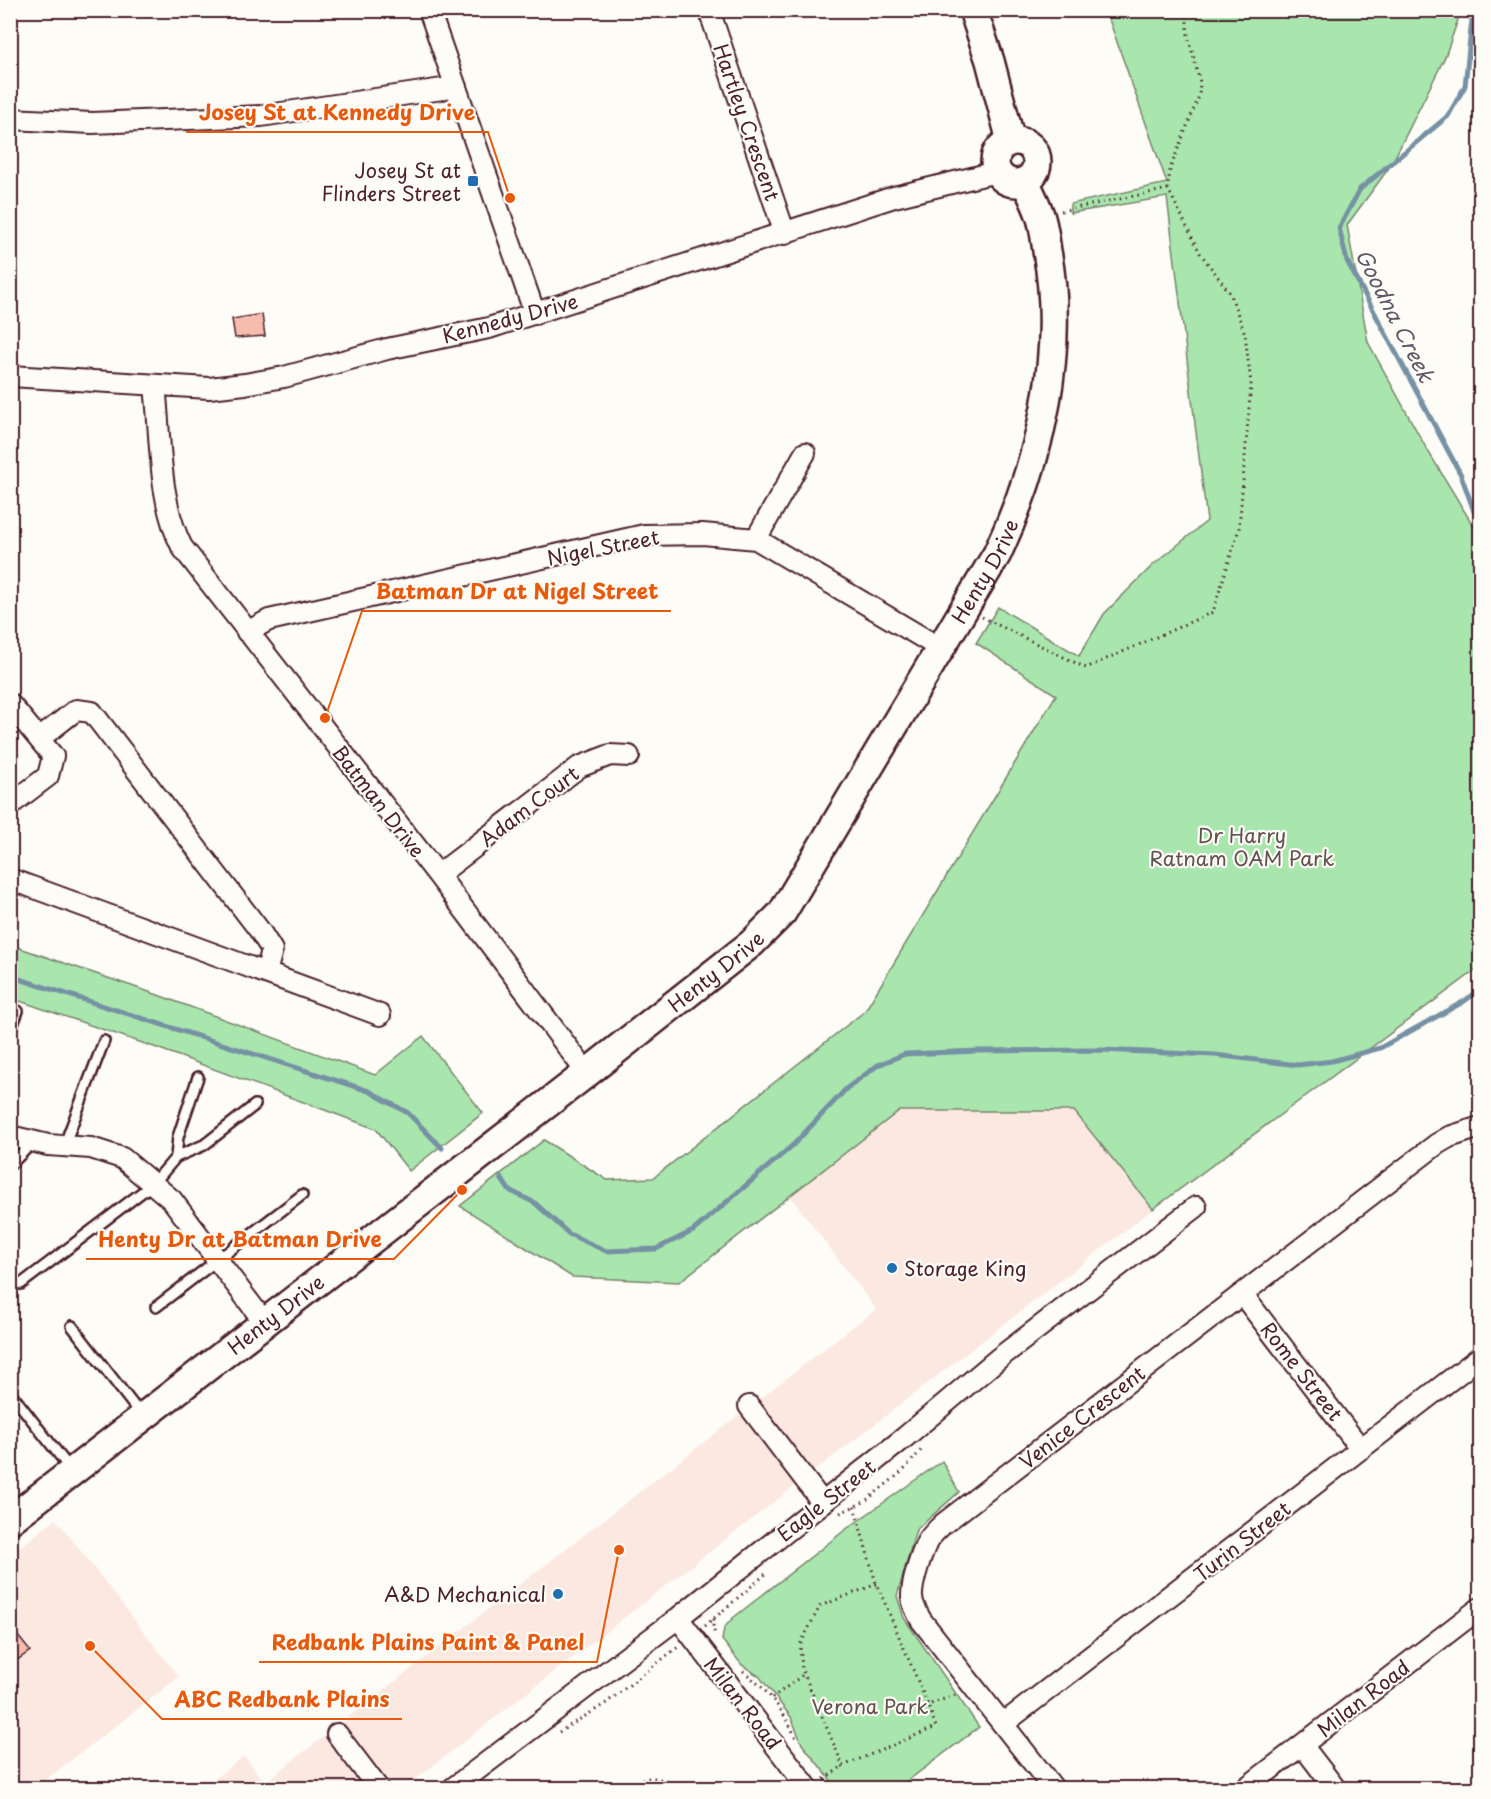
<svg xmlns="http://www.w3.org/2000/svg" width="1491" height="1799" font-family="'Playpen Sans',sans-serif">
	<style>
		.built { fill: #fbe9e1 }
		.green { fill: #a8e6ad; stroke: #79826c; stroke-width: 1.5 }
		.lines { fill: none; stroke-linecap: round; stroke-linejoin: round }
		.stream { stroke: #7691a4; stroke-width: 5 }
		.building { fill: #f6bdae; stroke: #4a1f2b; stroke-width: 1.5 }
		.lane-casing { stroke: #4a1f2b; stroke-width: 14 }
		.street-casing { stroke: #4a1f2b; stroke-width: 24 }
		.secondary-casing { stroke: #4a1f2b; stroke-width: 32 }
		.path { stroke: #4a1f2b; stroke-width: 3; stroke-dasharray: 1.5 4.5; stroke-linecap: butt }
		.lane { stroke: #fdfcf7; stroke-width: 9 }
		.street { stroke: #fdfcf7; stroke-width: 20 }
		.secondary { stroke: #fdfcf7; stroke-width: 27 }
		.poi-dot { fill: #1f6fb2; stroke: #fdfcf7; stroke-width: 2 }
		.labels { text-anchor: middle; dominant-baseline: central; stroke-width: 4.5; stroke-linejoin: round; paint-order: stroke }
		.street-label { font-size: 20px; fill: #4a1f2b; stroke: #fdfcf7 }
		.poi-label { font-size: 20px; fill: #4a1f2b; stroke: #fdfcf7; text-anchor: end }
		.park-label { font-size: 20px; fill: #62514c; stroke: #fdfcf7 }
		.water-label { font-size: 21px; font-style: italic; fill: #605867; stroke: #fdfcf7 }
		.leader { fill: none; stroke: #e8590c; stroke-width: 2 }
		.callout-dot { fill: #e8590c; stroke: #fdfcf7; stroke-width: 2 }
		.callout-label { font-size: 21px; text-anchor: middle; font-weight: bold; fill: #e8590c; stroke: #fdfcf7; stroke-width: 4.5; stroke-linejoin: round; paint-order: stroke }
	</style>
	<rect width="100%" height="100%" fill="#fdfcf7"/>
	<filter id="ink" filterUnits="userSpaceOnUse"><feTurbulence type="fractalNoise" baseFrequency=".0167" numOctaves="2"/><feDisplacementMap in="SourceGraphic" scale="12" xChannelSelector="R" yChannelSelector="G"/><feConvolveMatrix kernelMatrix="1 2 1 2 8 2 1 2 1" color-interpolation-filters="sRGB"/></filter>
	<g filter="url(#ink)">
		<path class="built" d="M899,1111H1074L1153,1209L404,1788H202L244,1756L265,1782L876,1309L790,1196Z
			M56,1519L179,1677L35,1788H11V1554Z"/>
		<path class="green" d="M1106,11H1461L1445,57L1391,165L1347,225L1368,342L1425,446L1480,537V967L1153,1209L1074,1111H899L679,1282L572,1277L460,1206L544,1140L607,1180L653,1178L865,1011L1056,695L976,643L998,607L1079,656L1104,614L1153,565L1207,521L1167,197L1070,213V204L1167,183Z
			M11,945L158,995L375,1075L423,1036L483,1113L409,1171L376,1129L157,1048L11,998Z
			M942,1461L959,1492L916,1530L897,1596L904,1618L979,1727L898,1788H837L802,1744L791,1717L759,1676L742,1665L722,1640L724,1628L733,1618L845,1530Z"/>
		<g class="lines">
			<path class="stream" d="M1473,10L1465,86L1448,116L1360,189L1339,228L1347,261L1461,475L1480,528
				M10,976L369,1091L408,1113L442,1148
				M501,1178L509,1190L535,1203L569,1234L606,1251L656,1249L693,1231L793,1145L847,1088L878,1065L905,1054L979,1051L1100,1050L1215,1055L1298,1065L1332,1061L1380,1048L1463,1002L1480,990"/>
		</g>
		<path class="building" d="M262,314L265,336L235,338L232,319Z
			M10,1626L30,1651L10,1665Z"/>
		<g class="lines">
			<g class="lane-casing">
				<path id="lane" d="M10,1032L18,1011
					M64,1146L104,1041
					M176,1157L178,1137L198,1077
					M10,1165L33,1142
					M21,1284L154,1183L176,1157L204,1145L255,1105
					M156,1307L302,1195
					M72,1326L141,1415
					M10,1392L71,1470"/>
			</g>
			<g class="street-casing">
				<path id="street" d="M429,10L535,314
					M709,10L785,234
					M10,119L92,123L261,116L456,87
					M10,376L209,388L245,384L284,377L387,349L489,328L894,197L996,172
					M155,386C161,438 158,500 182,547L438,875L587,1073
					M756,539L805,453
					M247,632L269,620L644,535L703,534L756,539L940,648
					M10,704L53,756L48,776L10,805
					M39,739L76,710L92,712L260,931L272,950L266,973
					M438,875L579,767L610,755L629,756
					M10,879L380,1015
					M10,1136L48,1145L91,1148L122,1158L172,1200L265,1323
					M1242,1294L1361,1449
					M749,1406L822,1502
					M678,1618L808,1788
					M1003,1724L1480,1357
					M337,1734L378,1788
					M1302,1745L1335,1788
					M453,1788L678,1618L904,1438L999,1358L1196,1207
					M1053,1788L921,1620C917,1613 913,1606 912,1598C911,1584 921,1555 927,1542C931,1535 937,1530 943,1524L1437,1144L1449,1137L1480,1127
					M1246,1788L1480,1608"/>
			</g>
			<g class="secondary-casing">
				<g id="secondary">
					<path d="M973,10L990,61L1011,141"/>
					<circle cx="1016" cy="162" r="21"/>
					<path id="s1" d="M10,1520L587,1073L752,943L782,913L997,554C1040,462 1066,353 1047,251C1045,239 1044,226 1040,215C1036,203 1030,192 1025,181"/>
				</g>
			</g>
			<path class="path" d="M1061,211L1168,189
				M982,617L1086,668L1213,612L1239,529L1251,384L1245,334L1230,293L1200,253L1168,189L1170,169L1199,96L1200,82L1188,36L1186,10
				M854,1506L875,1580L928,1705L958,1694
				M840,1513L864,1502L903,1471L923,1448
				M877,1584L820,1606L800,1645L802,1669L843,1766L936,1727L928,1705
				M714,1619L713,1625L715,1636
				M705,1626L768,1572
				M743,1671C767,1689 786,1713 797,1741
				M772,1698L804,1674
				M559,1732L605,1704L678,1647
				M824,1779L843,1766
				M825,1780L831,1788
				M626,1788C643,1775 659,1774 676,1788
				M1219,1788L1229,1780"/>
			<use href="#lane" class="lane"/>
			<use href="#street" class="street"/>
			<use href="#secondary" class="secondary"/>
		</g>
	</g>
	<g class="poi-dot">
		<rect x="467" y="175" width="12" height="12" rx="3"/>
		<circle cx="892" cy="1268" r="6"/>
		<circle cx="558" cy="1594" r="6"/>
	</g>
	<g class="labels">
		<g class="street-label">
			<text transform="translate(747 122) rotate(71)">Hartley Crescent</text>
			<text transform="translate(510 318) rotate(-15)">Kennedy Drive</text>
			<text transform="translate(603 547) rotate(-11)">Nigel Street</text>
			<text stroke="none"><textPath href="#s1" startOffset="1380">Henty Drive</textPath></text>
			<text transform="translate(379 801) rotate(52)">Batman Drive</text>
			<text transform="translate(529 806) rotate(-37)">Adam Court</text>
			<text stroke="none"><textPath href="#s1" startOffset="894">Henty Drive</textPath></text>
			<text stroke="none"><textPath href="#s1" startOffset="336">Henty Drive</textPath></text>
			<text transform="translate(1302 1371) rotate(52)">Rome Street</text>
			<text transform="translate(1082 1417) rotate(-38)">Venice Crescent</text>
			<text transform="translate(826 1500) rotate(-38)">Eagle Street</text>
			<text transform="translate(1242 1541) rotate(-38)">Turin Street</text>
			<text transform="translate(1363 1698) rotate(-38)">Milan Road</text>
			<text transform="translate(743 1703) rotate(52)">Milan Road</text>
		</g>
		<g class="poi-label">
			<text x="461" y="170">Josey St at<tspan x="461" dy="23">Flinders Street</tspan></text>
			<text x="904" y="1268" text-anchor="start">Storage King</text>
			<text x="546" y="1594">A&amp;D Mechanical</text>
		</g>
		<g class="park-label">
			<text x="1242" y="835">Dr Harry<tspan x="1242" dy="23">Ratnam OAM Park</tspan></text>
			<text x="870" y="1706">Verona Park</text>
		</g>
		<g class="water-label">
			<text transform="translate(1396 315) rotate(63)">Goodna Creek</text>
		</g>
	</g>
	<path class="leader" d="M510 198L488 132H186M325 718L362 611H671M462 1190L394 1259H86M619 1550L597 1662H259M90 1646L162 1719H402"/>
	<g class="callout-dot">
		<circle cx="510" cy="198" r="6"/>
		<circle cx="325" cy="718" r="6"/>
		<circle cx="462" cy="1190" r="6"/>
		<circle cx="619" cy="1550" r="6"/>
		<circle cx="90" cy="1646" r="6"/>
	</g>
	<g class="callout-label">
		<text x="337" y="120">Josey St at Kennedy Drive</text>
		<text x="517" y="599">Batman Dr at Nigel Street</text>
		<text x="240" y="1247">Henty Dr at Batman Drive</text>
		<text x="428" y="1650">Redbank Plains Paint &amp; Panel</text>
		<text x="282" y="1707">ABC Redbank Plains</text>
	</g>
	<rect width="1491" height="1799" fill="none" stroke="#fdfcf7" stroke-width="36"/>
	<rect x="18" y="18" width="1455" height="1763" fill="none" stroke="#4a1f2b" stroke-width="2" filter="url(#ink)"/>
</svg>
